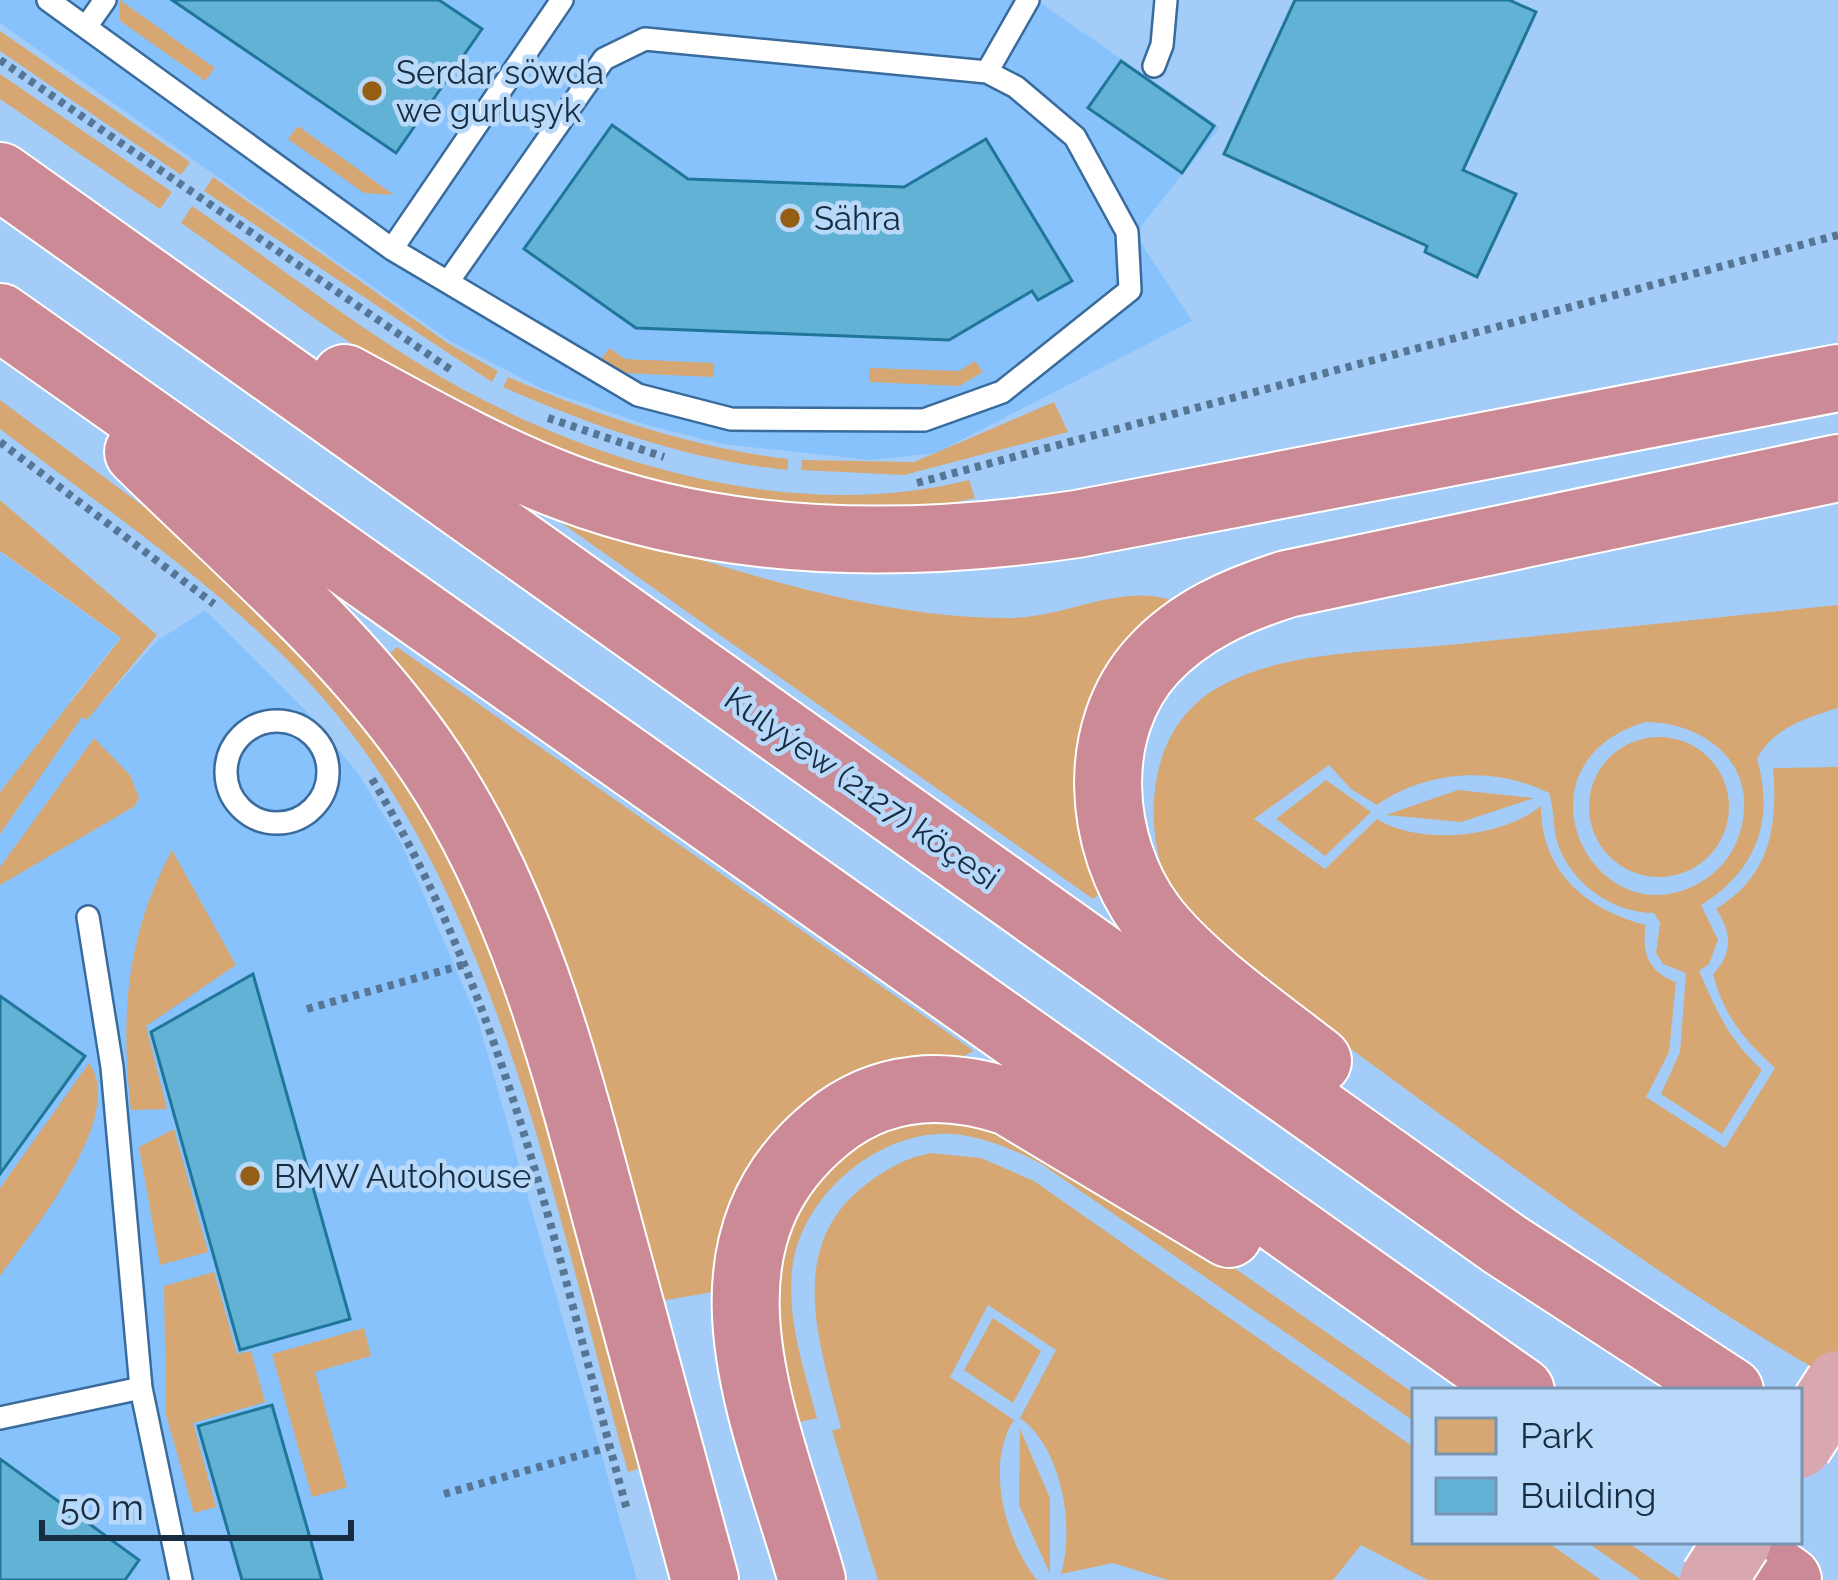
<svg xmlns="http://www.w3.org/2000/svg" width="1838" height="1580" font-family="Raleway,sans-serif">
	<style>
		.built { fill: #87c2fd }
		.green { fill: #d6a773; fill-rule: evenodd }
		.building { fill: #62b2d6; stroke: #1f7698; stroke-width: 3 }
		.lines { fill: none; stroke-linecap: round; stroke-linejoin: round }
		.service-casing { stroke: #396b9c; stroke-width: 26 }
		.trunk-casing { stroke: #fff; stroke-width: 70 }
		.path { stroke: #577594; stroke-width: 8; stroke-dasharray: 6 6; stroke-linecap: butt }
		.service { stroke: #fff; stroke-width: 21 }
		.trunk { stroke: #cc8a96; stroke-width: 66 }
		.primary-bridge-casing { stroke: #fff; stroke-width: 70; stroke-linecap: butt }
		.primary-bridge { stroke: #d9a7b0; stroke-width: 66 }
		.poi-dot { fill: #945f15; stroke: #b9d9fa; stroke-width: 4.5 }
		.labels { text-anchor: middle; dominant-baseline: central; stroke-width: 9; stroke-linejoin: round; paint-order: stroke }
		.poi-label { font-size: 33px; fill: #182d42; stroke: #b9d9fa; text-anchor: start }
		.street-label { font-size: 33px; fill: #182d42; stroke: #b9d9fa }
	</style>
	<rect width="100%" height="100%" fill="#a3cdf8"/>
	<path class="built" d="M0,0H1036L1220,127L1135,234L1192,321L936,453L871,460L723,444L647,425L543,389L450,341L0,23Z
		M0,552L120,638L70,701L86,720L157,641L205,610L307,712L357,772L402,845L478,1020L637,1580H0Z"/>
	<path class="green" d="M120,0L215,68L205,81L119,20Z
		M0,31L190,162L181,175L0,51Z
		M0,74L172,192L160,209L0,99Z
		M298,126L394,195L364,193L288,139Z
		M213,177L449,344L498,371L492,382L204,191Z
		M192,206C282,267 370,339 466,391C614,470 804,522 969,480L975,498C799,541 577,479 423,389C339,340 261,278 181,223Z
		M610,348L625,359L714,363V377L623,373L601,359Z
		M975,361L983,372L959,386L869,382V368L959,371Z
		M508,377C599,416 689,447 788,459V470C688,460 595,427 503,387Z
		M0,400L185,537L297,632L436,817L516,994L654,1464L628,1472C556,1217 500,901 322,697C230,592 110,513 0,429Z
		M1054,402L1068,432L904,475L801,470L802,460L914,462Z
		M0,500L157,635L87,720L82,717L0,834V792L121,638L0,551Z
		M549,514C699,556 855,619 1012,618C1070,617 1126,579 1181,604L1077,798L1078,828L1098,895L1093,899Z
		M1838,605V708C1808,717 1771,729 1757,759C1775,821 1756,871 1701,905L1718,940L1709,964L1699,971C1717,1011 1728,1039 1762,1070L1722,1134L1661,1094L1680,1052L1686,973L1663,964L1656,953L1660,923L1654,913C1615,913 1576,887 1560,850C1552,832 1555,810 1549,793C1494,766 1427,770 1377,805L1351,789L1329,765L1254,819L1325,869L1377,819C1420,846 1502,838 1541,806C1541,872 1587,910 1646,925C1641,952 1649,973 1676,982L1669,1052L1646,1097L1725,1148L1775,1068C1744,1040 1724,1016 1713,974C1733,954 1732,932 1716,909C1770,876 1778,827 1773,768L1838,767V1382C1665,1285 1504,1160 1344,1044C1299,1011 1211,958 1182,913C1139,846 1140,730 1219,687C1287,649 1382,652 1459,644C1585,631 1712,618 1838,605ZM1645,722C1702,722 1756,761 1742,824C1737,849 1723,869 1701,882C1596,944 1504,766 1645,722Z
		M397,647L974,1051L759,1155L732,1207L719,1291L655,1302L386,657Z
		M1589 807a70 70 0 1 1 140 0a70 70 0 1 1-140 0Z
		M94,738L130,775L139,798L135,806L0,885V867Z
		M1326,780L1371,812L1325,856L1276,819Z
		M1458,790L1534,798L1461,822L1386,815Z
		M172,850L236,965L146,1026L167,1109L131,1110C120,1015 126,936 172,850Z
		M89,1063C128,1116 30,1234 0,1276V1188Z
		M953,1111L1088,1166L1415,1394V1422L1040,1163C1012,1149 985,1137 953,1134C881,1129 805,1192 793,1263C785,1314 804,1369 817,1418L796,1423L782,1369L776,1232L857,1137Z
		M174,1129L208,1252L160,1265L139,1147Z
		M931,1153L981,1158L1034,1181L1415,1448V1541H1546L1601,1580H1428L1361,1545L1333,1580H1168L1113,1563L1061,1574C1075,1527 1062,1448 1020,1418L1056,1350L988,1305L950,1377L1014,1420C984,1465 1006,1541 1037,1580H878L832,1431L841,1428C820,1345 784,1248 865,1185C886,1169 905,1158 931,1153Z
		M214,1272L237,1354L251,1351L265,1402L193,1423L216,1507L194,1513L166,1415L164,1286Z
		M993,1318L1041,1351L1013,1403L964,1370Z
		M364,1328L371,1356L315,1372L347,1487L312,1497L272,1354Z
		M1020,1429L1050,1498V1574L1019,1505Z
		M1585,1541H1626L1682,1580H1641Z"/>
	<path class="building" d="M172,0H439L482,29L396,153Z
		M1295,0H1509L1536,12L1463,170L1516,194L1477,277L1425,252L1427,246L1224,154Z
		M1121,61L1214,126L1182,173L1088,108Z
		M612,125L688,179L904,187L986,139L1072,281L1038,300L1032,291L949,340L636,328L524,249Z
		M253,974L350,1319L240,1350L151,1032Z
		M0,996L85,1056L0,1174Z
		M272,1405L322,1580H242L198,1426Z
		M0,1459L139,1560L125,1580H0Z"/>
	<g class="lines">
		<g class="service-casing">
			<path id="service" d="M48,0L392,249L638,395L731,419L924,420L1002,392L1130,290L1127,232L1075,137L1016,87L987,72L645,39L604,59L450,279
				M86,27L105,0
				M1154,66L1162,45L1166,0
				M987,72L1028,0
				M392,249L562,0
				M226 772a51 51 0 1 1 102 0a51 51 0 1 1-102 0Z
				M88,917L112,1067L141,1388L181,1580
				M0,1418L141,1388"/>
		</g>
		<g class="trunk-casing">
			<path id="trunk" d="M0,176L1504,1244L1730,1391
				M0,317L1521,1391
				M345,378C417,417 489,458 565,487C728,549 908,549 1077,524L1838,378
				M138,452C238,551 352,645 431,763C522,898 565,1064 607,1220C640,1340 673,1460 705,1580
				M1318,1061C1268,1022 1188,966 1151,916C1098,844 1089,730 1153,660C1190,620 1237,600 1287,584L1838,468
				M1733,1541L1788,1580
				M812,1580C770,1429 679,1249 827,1128C881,1083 946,1081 1009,1102L1229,1234"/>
		</g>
		<path class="path" d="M0,60L454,372
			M548,418L664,457
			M0,442L214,604
			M917,483L1838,235
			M372,779C507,1002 558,1261 627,1510
			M307,1009L466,964
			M444,1494L609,1447"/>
		<use href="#service" class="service"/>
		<use href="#trunk" class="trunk"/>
		<g class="primary-bridge-casing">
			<path id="primary-bridge" d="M1799,1445L1838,1384
				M1713,1580L1738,1541"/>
		</g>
		<use href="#primary-bridge" class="primary-bridge"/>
	</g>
	<g class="poi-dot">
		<circle cx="372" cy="91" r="12"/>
		<circle cx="790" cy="218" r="12"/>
		<circle cx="250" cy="1176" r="12"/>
	</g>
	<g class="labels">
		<g class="poi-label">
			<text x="396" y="72">Serdar söwda<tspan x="396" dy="38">we gurluşyk</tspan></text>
			<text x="814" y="218">Sähra</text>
			<text x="274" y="1176">BMW Autohouse</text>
		</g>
		<g class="street-label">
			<text transform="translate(862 788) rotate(35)">Kulyýew (2127) köçesi</text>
		</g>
	</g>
	<rect x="1412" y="1388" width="390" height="156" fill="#b9d9fa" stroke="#7994b0" stroke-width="3"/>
	<rect x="1436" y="1418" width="60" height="36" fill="#d6a773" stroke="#7994b0" stroke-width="3"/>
	<text x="1520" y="1448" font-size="36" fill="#182d42">Park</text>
	<rect x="1436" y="1478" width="60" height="36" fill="#62b2d6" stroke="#7994b0" stroke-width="3"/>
	<text x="1520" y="1508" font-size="36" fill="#182d42">Building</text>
	<path d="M42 1520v18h309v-18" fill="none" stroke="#182d42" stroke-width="6"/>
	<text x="60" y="1520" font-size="36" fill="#182d42" stroke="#b9d9fa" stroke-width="9" paint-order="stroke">50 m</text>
</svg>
